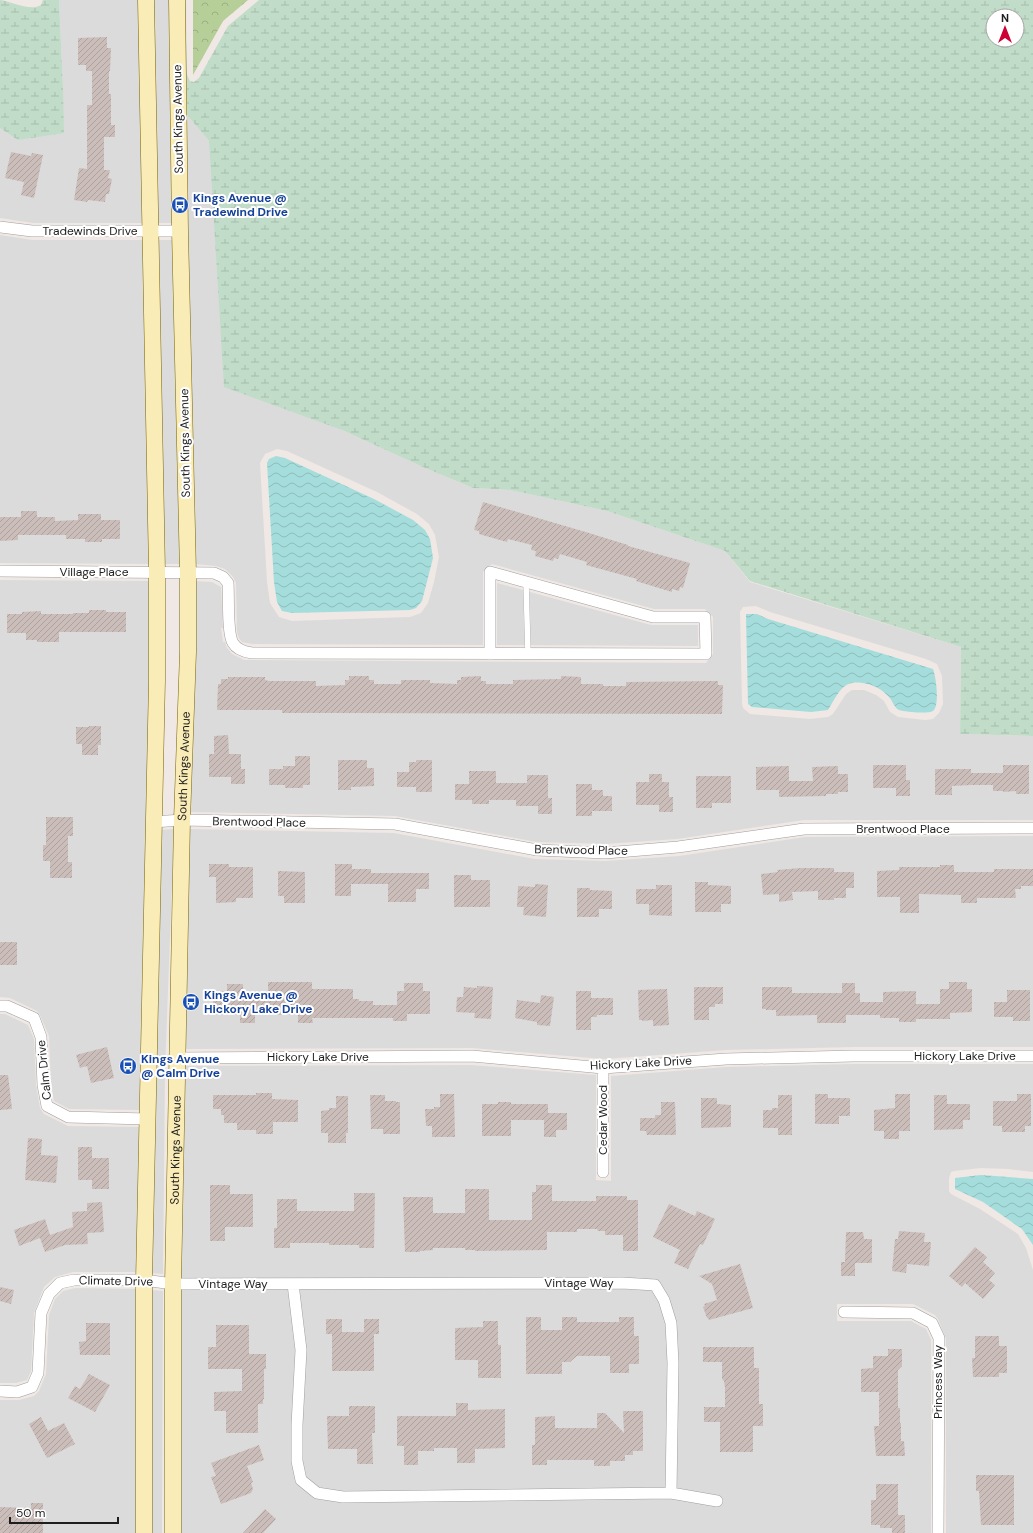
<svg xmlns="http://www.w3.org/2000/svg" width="1033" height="1533" font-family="'DM Sans',sans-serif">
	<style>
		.residential { fill: #dcdbdb; fill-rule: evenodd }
		.forest { fill: url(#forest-crowns) }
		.wetland { fill: url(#wetland-marsh); fill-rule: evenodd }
		.water { fill: url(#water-waves) }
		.building { fill: url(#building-hatch) }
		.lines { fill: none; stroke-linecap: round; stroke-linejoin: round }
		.service-casing { stroke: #9f9f9f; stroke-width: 6 }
		.minor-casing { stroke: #9f9f9f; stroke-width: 12 }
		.secondary-casing { stroke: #756404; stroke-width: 17 }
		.service { stroke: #fff; stroke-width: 5.5 }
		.minor { stroke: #fff; stroke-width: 11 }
		.secondary { stroke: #faecb7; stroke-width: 16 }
		.labels { text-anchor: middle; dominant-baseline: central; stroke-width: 4; stroke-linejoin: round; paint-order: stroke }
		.street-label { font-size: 12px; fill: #1e1e1e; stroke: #fff }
		.transit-label { font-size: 12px; font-weight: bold; fill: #164399; stroke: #fff; text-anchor: start }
	</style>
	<defs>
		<pattern id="forest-crowns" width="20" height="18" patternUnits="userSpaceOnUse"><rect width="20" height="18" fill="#b6ce98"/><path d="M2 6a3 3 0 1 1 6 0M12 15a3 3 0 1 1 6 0" fill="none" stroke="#9cb083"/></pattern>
		<pattern id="wetland-marsh" width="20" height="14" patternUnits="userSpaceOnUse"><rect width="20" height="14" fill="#c1ddc9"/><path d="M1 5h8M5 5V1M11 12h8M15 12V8" fill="none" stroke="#a5bdac"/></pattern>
		<pattern id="water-waves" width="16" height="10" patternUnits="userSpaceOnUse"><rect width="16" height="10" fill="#a4dddb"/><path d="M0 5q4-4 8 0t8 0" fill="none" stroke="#8dbdbc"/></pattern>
		<pattern id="building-hatch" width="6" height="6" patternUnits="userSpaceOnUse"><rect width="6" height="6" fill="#cbbdba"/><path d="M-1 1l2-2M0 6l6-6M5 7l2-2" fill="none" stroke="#aea29f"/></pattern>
	</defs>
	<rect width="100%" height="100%" fill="#efe8e4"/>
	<path class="residential" d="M59,0H139L143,223H33L0,218V128L19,140L63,87Z
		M153,0H169L172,223H158Z
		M184,0H186L187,115L209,141L342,430L425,468L473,488L510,490L607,511L725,551L750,582L961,647L960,734L1033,736V820H804L677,839L605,844L537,842L395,816L190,812L195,581L212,582L221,587L223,628H221L223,642H225L227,648L232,654L244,660L706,663L713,654V617L705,609H654L492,564L483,572V645L252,644L242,642L239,638L237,632L236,583L233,577L225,569L216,566L195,564L187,231ZM277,449L287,451L377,492L417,514L429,524L435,535L439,557L434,582L428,603L421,613L410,617L292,621L279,617L270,603L267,582L260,463L265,454ZM756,606L770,612L926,659L937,664L942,676L943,704L939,713L933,719L925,720L898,717L890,712L884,701L876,695L864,690H852L846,694L833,714L828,717L810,719L750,714L743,708L742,704L740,612L743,607Z
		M0,235L32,240H144L149,564L0,563Z
		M159,240H172L180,564H164Z
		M0,580L150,581V680L139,1110L69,1109L54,1101L51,1084L49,1036L40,1015L37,1011L10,998L0,997Z
		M497,583L651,625H698V646L497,645Z
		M174,829L165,1071L163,1274L152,1273L160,830Z
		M189,829L394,833L535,859L605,861L679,856L805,837L1033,836V1047H853L726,1050L604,1059L472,1048L185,1049Z
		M0,1014H5L28,1025L34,1039L36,1085L40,1108L44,1114L68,1126L139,1127L137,1272H73L55,1277L44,1287L34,1313L31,1371L27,1380L16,1383H0Z
		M853,1064H1033V1172L1008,1169L981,1168L954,1171L951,1172L949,1178V1191L951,1194L980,1209L1018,1234L1026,1248L1033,1270V1533H946V1339L938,1319L935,1315L913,1304H837V1321H911L926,1329L931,1340V1533H181L180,1284L185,1066L471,1065L596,1075V1180L611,1181V1076L726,1067Z
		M75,1288L136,1289L137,1533H0V1400H19L34,1396L39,1391L46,1374L49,1315L55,1299L63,1291Z
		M151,1290L163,1291L162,1533H151Z"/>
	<path class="forest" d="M193,0H248L223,21L193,75Z"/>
	<path class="wetland" d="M0,0C11,1 30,12 41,5L43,0H59L63,87L64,133L18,140L0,128Z
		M259,0H1033V736L960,734L961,647L750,581L725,551L607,511L510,490L473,488L425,468L342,430L224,387L209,141L187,115L186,26L187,75L190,81L194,82L199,78L228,26ZM993,16H1017V40H993Z"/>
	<path class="water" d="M276,456L285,458L374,499L413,520L425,530L430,539L433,558L422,601L416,608L410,610L292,613L282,611L277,602L274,582L267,463L269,459Z
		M746,614H757L768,619L933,669C936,677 940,705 933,711C928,714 905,712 899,710C893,707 893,700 888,696C879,686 864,681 852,683C840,685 834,701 828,710L811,712L752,707L748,704Z
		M981,1175L1033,1179V1245L1022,1229L983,1202L955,1189V1178Z"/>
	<path class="building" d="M107,37V48H111L110,71H109V94H111V125H115V137H104V170H110L108,178L112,179L109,194H106L105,202L88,200L87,202L74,200L79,168L87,169V105H92V71H86V65H78V38Z
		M11,152L31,156L32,153L43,155L34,198L21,195L24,182L5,178Z
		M483,502L589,533L628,545V546L690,563L683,588L680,587L679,591L672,589V592L662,589L636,581L637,579L586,565L587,562L560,554L558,559L554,558L553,561L535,556L536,551L531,550L532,545L508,539L507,542L479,534V531L474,530Z
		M21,511H37V517H55V521L78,520V514H101V520H120V539H102V542H85V539H66V535H18V540L0,541V517H21Z
		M89,610H106V612H126V632H59V642H37V640H26V633H7V614H22V612L41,611V614H73V613H89Z
		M349,676H369V680H374V684H401V680H430V683L457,684V680H461V677L481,676V681H486V684H513V680L561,679V676L581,677V684H603V686H626V682L718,681V685H723L722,714L331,713H282V710H217L218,684H221V679H228V677H265V680L269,681H316V686L345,685V680H349Z
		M89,726H101V745H98V755H82V744H76V727H89Z
		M228,735L229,754H241V769H245V784H231V777H209V754H214V736Z
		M295,756H310V785H303V788H285V785H269V769H283V766H295Z
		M338,760H367V768H374V786L351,787V790H338Z
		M416,760H432V792H416V787H397V772H409V762H416Z
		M873,765H906V780H910V796H896V788H873Z
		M1003,765H1029V794H1016V791L1003,792V791H993V785H971L952,786V795H935V769H971V773H1003Z
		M789,766V781H813L812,767L838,766V774H848V792H838V794H826V796L779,797V790H756V767Z
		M469,771H496V783H527V775H548V798H552V814H538V806H516V800H489V804H472V800H455V784H469Z
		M649,774H662V782H669V797H673V812H659V805H636V782H649Z
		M696,776H731V803H712V808H696Z
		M576,784H592V790H603V796H612V811H592V816H576Z
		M46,817H73V836H68V862H72V878H50V861H43V845H46Z
		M209,864H229V867H253V898H236V902L216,903V877H209Z
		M335,864H352V869H371V873H429V889H416V902H388V884H351V896H335Z
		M940,865H954V872H994V869H1033V886H1021V889H1015L1016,898H977V903H961V895L919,894V913H900V897H877V871L899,870V867H940Z
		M801,868H834V872H854V888H846V898H834V900H818V891L792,892L793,900L779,902V894L763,895L761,874L778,872L777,870Z
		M278,871L305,872V903H284V896H278Z
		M454,875H471V880H490V907H454Z
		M695,882H708V885L731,886V904H721V912H695Z
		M535,884L548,885L546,917L523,915L524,907H517L518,886L535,887Z
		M656,885H672V916L649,915V904H636V889H656Z
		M577,888H590V890L612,891V909H599V917H577Z
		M0,942H17V965H0Z
		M268,982H312V989H353V999H359V1001H373V1005H397V991H404V983H423V991H430V1014H407V1021H393V1018H312L313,1023H298V1015H255V1023H240V1015H213V991H227V984H243V991H268Z
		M949,982H967V989H972V1012L950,1013V1019H916V1022H899V1018H880V1015H846V1023H817V1015L776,1016V1010H766V1009H762V987H792V993H842V983H855V993H860V1002H883V992L916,991V1004H940V989H949Z
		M477,986L493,987L491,1019L474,1018L475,1013L456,1012L457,997H463L464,987L477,988Z
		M694,987H723V1004H715V1007H709V1020H694Z
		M667,989L669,1025L653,1026V1020L642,1021V1020H639L638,990Z
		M1007,990H1030V1021H1013V1017H994V1002H1007Z
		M576,991H591V998H613V1015H597V1017H591V1030H576Z
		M541,995L554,997L550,1026L537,1025V1022L515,1018L517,1000L540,1003Z
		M107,1047L114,1078L91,1083L87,1066L80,1068L76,1055Z
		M0,1075H8L12,1109L0,1110Z
		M256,1093H272V1099L298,1100V1122H273V1134H256V1130H237V1123H224V1115H221V1109H213V1095H256Z
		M440,1094H454L455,1137H432V1126H426L425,1109H434V1107H440Z
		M815,1094H828V1098H850V1116H839V1124H815Z
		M895,1094H910V1131H899V1139H884V1131H874V1110L895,1108Z
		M1017,1094H1031V1126H1025V1132H1002V1126H993V1101H1017Z
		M370,1095H385V1101H396V1102H400V1134H383V1129H371Z
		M778,1095H792V1135H778V1128H763V1110H772V1108H778Z
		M934,1095H947V1104H970V1120H963V1129L934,1130Z
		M336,1096H348V1133H346V1143H328V1133H321V1111L329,1110V1108H336Z
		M701,1098H717V1104L731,1105V1127L701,1128Z
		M498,1102H511V1104H548V1113H567V1130H556V1137H544V1120H511V1136H482V1104H498Z
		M661,1102H675L676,1135H647L646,1131H640V1118H655V1115H661Z
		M28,1138L42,1139L41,1155L58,1156L56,1183L25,1180Z
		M78,1147H92V1158H109V1189H92V1180H78Z
		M210,1185H230V1194H253V1227H225V1241H210Z
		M536,1185H552V1201H596V1196H627V1200H638V1251H623V1235H605V1231H598L597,1229H577V1232H547V1250L475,1251V1250H465V1248H433V1250L420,1251V1252H405L403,1197H433V1213H465V1189H489V1220H532V1192H536Z
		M354,1193H375L374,1248H359V1245H329V1243H290V1248H274V1228H277V1199H297V1211H354Z
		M102,1202L104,1232L87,1233L88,1244L65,1245L45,1252L40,1238L19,1246L14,1230L45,1219L50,1235L73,1227L72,1212L87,1211V1203Z
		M669,1204L695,1216L697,1211L715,1219L703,1245L700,1244L688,1269L674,1263L680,1250L653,1237Z
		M899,1231L925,1233L924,1242H931L929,1266L907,1264L906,1273L892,1271L895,1239H898Z
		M846,1232H863L864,1239H872V1263H855V1276H841V1262H845Z
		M975,1247L987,1257L983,1262L995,1273L989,1280L995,1285L983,1299L965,1283L962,1287L949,1276Z
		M740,1264L753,1308L709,1320L708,1318H707L703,1307L705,1306L704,1304L717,1300L712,1284L699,1276Z
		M0,1287L14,1290L11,1304L0,1301Z
		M526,1317H541V1330H562V1317H577V1322H619V1317H634V1336H639V1364H629V1373H610V1356H577L570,1362H562V1374H526Z
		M326,1319H342V1332H364V1319H379V1334H374V1371H332V1334H326Z
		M483,1321H498V1345H501V1378H478V1360H455V1328L483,1327Z
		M86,1323H110V1355H80L79,1342L86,1341Z
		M216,1325H249V1354H266V1369H264V1399H263V1404H258V1433H226V1411H214V1392L242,1391V1369H208V1347H216Z
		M975,1336H999V1346H1007V1373H999V1377H973L972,1358H975Z
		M703,1347H754V1368H759V1404H763V1426H753V1452H720V1422H704V1407H725V1388L724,1381L722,1379V1362H703Z
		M888,1349H902V1366L898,1370V1408H900V1423H901V1441H904L905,1456H876L874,1426H879V1392H861V1369L873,1368V1356H888Z
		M89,1374L110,1385L95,1412L68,1398L75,1386L80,1389Z
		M456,1403H468V1410L505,1409V1448L475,1449V1463H457V1448H434V1451H418V1465H404V1446H397V1416H456Z
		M349,1406H375V1433H372L373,1464H357V1449H328L327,1416H349Z
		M623,1411H643V1451H633V1455H625V1461H610V1466H594V1460H547V1465H532V1445H535V1417L555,1416V1428H597V1413H605L624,1433Z
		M41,1417L48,1431L64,1423L75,1444L47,1458L29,1424Z
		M259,1445L264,1460L247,1466L253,1482L251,1483L253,1489L251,1493L221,1504L211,1477L216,1476L211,1463Z
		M976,1475H1014V1525H981L979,1491H976Z
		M876,1484H898V1515H905V1533H892V1528H880V1525H871V1500H876Z
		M31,1503H43V1533H0V1507L31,1508Z
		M265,1509L276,1519L263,1533H243Z"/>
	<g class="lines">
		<g class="service-casing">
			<path id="service" d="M526,582L528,654"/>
		</g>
		<g class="minor-casing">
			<path id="minor" d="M0,227L32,231H180
				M0,571L214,573L223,577L228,583C229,596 227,634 233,643C237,650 245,652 252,653L706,654L705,617H653L490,572V654
				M153,822L182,820L395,824L537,850L605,853L678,847L804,829L1033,828
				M0,1006H7L34,1018L41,1037L43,1085L47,1106L68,1117L147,1119
				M178,1058L472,1056L603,1068L726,1059L853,1056H1033
				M603,1068V1172
				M293,1284L301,1350L297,1425V1461L301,1480L317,1493L343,1497L671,1493L717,1501
				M844,1312L913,1313L932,1323L939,1338L938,1533
				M0,1391L17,1392L32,1387L38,1373L41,1313L49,1294L60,1283L74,1280H144L173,1284L622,1283L655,1285L664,1300L671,1323L673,1363L671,1493"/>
		</g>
		<g class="secondary-casing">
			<g id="secondary">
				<path d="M144,1533V1280L157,680V572L146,0"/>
				<path id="s1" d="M173,1533V1284L182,820L188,652V573L180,231L177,0"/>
			</g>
		</g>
		<use href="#service" class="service"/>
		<use href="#minor" class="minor"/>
		<use href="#secondary" class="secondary"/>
	</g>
	<defs>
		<g id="bus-disc" transform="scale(0.9)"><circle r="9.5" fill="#1a4fb4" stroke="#fff"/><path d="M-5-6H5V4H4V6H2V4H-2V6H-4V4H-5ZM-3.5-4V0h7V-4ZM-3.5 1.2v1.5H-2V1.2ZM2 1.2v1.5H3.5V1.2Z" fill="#fff"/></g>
	</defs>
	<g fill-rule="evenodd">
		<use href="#bus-disc" x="180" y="205"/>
		<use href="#bus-disc" x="191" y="1002"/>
		<use href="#bus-disc" x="128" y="1066"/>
	</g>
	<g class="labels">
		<g class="street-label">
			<text transform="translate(178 119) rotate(-91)">South Kings Avenue</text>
			<text x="90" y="231">Tradewinds Drive</text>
			<text transform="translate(185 443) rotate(-91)">South Kings Avenue</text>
			<text x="94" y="572">Village Place</text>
			<text stroke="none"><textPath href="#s1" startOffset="767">South Kings Avenue</textPath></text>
			<text transform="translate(259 822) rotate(1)">Brentwood Place</text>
			<text x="903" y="829">Brentwood Place</text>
			<text transform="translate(581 850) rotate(1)">Brentwood Place</text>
			<text x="965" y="1056">Hickory Lake Drive</text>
			<text x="318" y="1057">Hickory Lake Drive</text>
			<text transform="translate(641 1063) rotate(-3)">Hickory Lake Drive</text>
			<text transform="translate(44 1070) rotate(-96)">Calm Drive</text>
			<text transform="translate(603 1120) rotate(-90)">Cedar Wood</text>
			<text stroke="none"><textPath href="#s1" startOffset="383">South Kings Avenue</textPath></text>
			<text transform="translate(116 1281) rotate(1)">Climate Drive</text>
			<text x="579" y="1283">Vintage Way</text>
			<text x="233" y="1284">Vintage Way</text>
			<text transform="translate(938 1382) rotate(-90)">Princess Way</text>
		</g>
		<g class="transit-label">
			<text x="193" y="198">Kings Avenue @<tspan x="193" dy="14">Tradewind Drive</tspan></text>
			<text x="204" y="995">Kings Avenue @<tspan x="204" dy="14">Hickory Lake Drive</tspan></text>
			<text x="141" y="1059">Kings Avenue<tspan x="141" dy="14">@ Calm Drive</tspan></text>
		</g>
	</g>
	<g transform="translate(1005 28)"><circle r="19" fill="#ffffff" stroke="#a5a5a5"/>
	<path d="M0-3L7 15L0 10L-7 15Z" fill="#cc0035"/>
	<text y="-6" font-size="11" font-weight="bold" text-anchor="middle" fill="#1e1e1e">N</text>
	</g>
	<path d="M10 1517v6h108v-6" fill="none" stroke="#1e1e1e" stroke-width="2"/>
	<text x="16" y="1517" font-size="12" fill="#1e1e1e" stroke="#ffffff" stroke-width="3" paint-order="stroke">50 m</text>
</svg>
